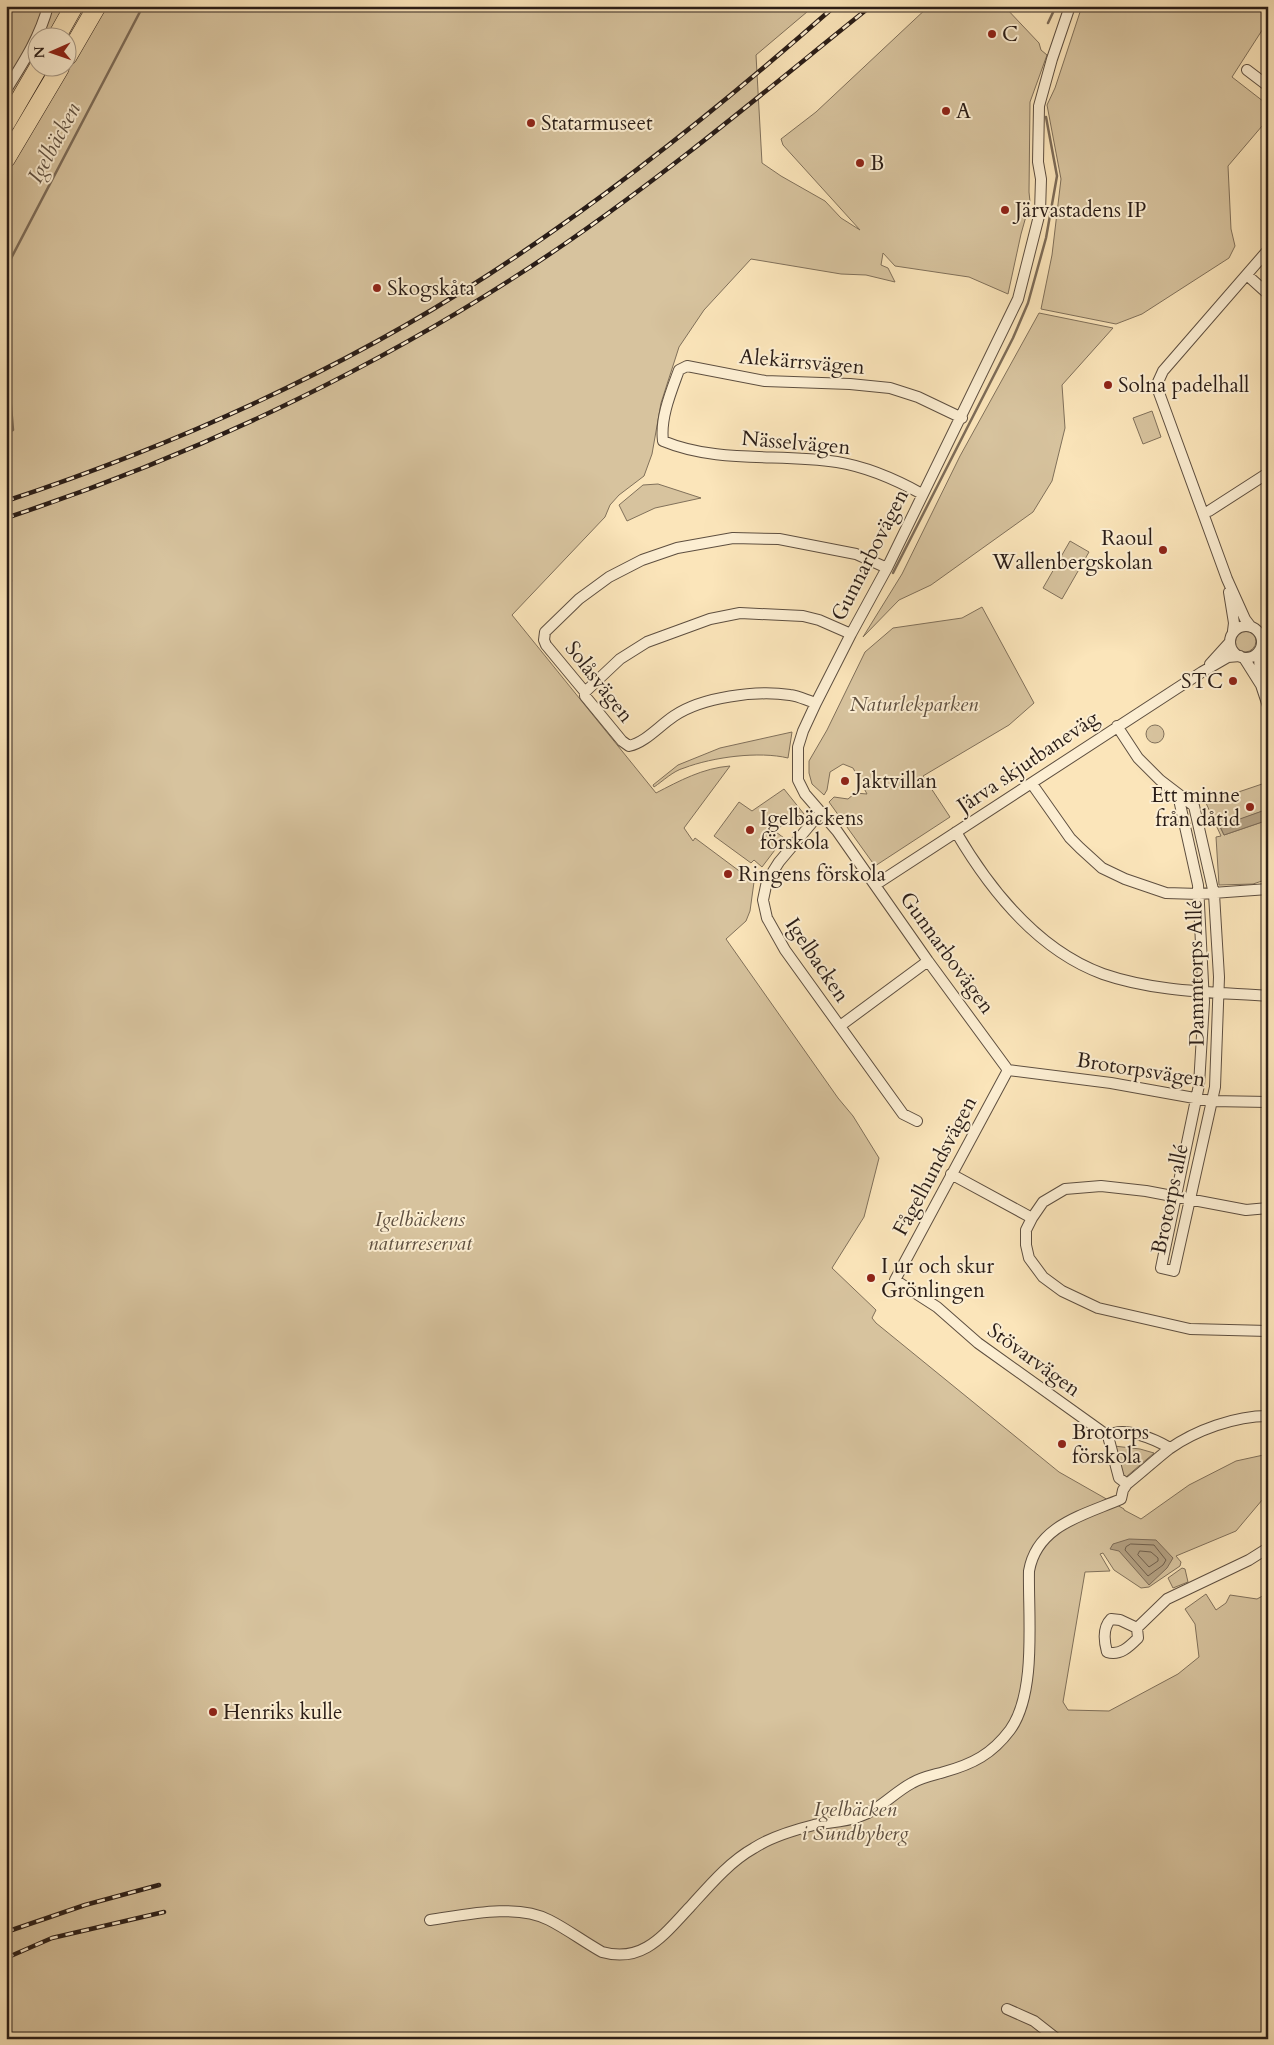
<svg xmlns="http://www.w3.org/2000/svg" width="1274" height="2045" font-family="Cardo,serif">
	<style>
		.green { fill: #d7c39e; stroke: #80705a; fill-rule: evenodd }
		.water { fill: #b4a183; stroke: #7d6c58 }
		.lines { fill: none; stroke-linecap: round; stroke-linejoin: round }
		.shore { stroke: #6f5f4d; stroke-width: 1 }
		.stream { stroke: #7d6c58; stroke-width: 2.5 }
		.street-casing { stroke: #5e4f40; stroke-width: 12 }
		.highway-casing { stroke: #2a1d17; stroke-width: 19 }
		.street { stroke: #fceed2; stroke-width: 10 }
		.highway { stroke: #fbe5ba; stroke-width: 18 }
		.rail-casing { stroke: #2a1d17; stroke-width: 4.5 }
		.rail { stroke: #fceed2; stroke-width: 2.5; stroke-dasharray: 8; stroke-linecap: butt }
		.poi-dot { fill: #8f2418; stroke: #fceed2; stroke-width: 2 }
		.labels { text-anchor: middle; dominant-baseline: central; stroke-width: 4; stroke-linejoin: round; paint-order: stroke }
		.poi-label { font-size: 21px; fill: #2a1d17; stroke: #fceed2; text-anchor: start }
		.street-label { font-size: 21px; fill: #2a1d17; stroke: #fceed2 }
		.park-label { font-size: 21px; font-style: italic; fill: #5e4f40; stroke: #fceed2 }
		.water-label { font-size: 22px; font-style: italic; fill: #615242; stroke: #fceed2 }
	</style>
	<rect width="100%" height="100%" fill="#fbe5ba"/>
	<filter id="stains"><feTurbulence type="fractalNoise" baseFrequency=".004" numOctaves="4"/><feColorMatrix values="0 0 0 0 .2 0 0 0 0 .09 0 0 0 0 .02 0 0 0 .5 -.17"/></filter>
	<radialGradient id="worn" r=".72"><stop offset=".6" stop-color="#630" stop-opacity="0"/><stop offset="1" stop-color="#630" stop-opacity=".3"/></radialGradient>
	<path class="green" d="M6,6H814L756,55L762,163L781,176L825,201L841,218L860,230L783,145L781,139L816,112L929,6H1004L1039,43L1041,50L1047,55L1030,102L1029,192L1030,202L1021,234L1008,294L969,277L895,266L883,253L881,265L888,268L895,282L866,275L841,274L751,259L704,310L679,347L661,403L652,454L644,476L619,495L610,505L605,517L512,615L656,793C679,781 703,768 730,766L684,828L693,841L695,838L754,882L750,911L746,921L726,939L838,1098L853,1116L879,1158L864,1217L832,1268L876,1310L872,1318L876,1323L1059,1472L1124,1509V1510L1141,1519L1189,1485L1236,1461L1268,1454V1493L1236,1531L1176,1556L1181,1562L1180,1566L1149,1587L1141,1588L1114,1570L1103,1553L1100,1554L1110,1571L1085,1572L1063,1702L1068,1710L1109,1711L1178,1674L1199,1657L1195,1624L1185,1609L1206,1594L1216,1610L1226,1603L1230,1595L1257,1599L1268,1593V2039H6ZM38,38H68V68H38Z
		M1082,6H1268V21L1232,77L1268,105V119L1228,166L1231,229L1235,246L1229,258L1142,314L1116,324L1041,309L1052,255L1061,179L1047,105L1055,88Z
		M1039,313L1113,328L1062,385L1065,428L1052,481L1033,512L931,585L899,600L863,637L902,574L960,456Z
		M1152,411L1161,437L1143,444L1133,418Z
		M658,484L701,498L655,508L627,521L619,505L643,485Z
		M1070,541L1089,552L1062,599L1043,588Z
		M982,607L1034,703L1009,725L923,776L950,817L875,866L829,802L834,797L848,799L855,793L867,794L853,768L843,764L830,772L827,790L824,795L812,784L809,773V761L827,730L865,652L893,628L962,618Z
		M1234 641a11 11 0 1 1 22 0a11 11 0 1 1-22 0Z
		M1146 734a9 9 0 1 1 18 0a9 9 0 1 1-18 0Z
		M792,732L788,758C759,751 713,757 684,768C673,771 663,781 654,787L653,785L678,765L720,748Z
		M1268,782V809L1220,827L1224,835L1268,820V879L1253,884L1219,885L1216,837L1221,836L1206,803Z
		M784,789L804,814L796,824L789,817L776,832L784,838L762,867L754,860L751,863L714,836L739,802L752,811Z
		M1114,1446L1140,1449L1154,1453L1126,1477L1123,1476Z
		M1182,1568L1185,1569L1188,1582L1173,1588L1168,1578Z"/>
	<path class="water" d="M1268,809V820L1224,835L1220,826Z
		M1129,1539L1156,1540L1173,1558L1167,1568L1149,1585L1119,1551L1110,1549L1113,1544Z"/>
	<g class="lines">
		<path class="shore" d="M1131,1544L1154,1545L1166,1560L1163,1565L1148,1576L1125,1550L1126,1547Z
			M1140,1551L1151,1552L1158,1558V1561L1149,1567L1138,1555Z"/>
		<path class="stream" d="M1048,23L1056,6
			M6,268L143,6
			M6,347L13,430L6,434
			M893,573L1013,338L1028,303L1046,238L1057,176L1046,117
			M6,600L11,581L7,549"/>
		<g class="street-casing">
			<path id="street" d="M1247,70L1268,86
				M6,90C23,63 40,37 48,6
				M1247,275L1268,294
				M922,494C895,479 868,467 837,462C779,453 718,464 663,441C660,418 671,392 679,370L687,366L765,381L850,384L890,388L918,397L962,418
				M1209,511L1268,473
				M1229,592L1234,623L1233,631
				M1230 642a16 16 0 1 1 32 0a16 16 0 1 1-32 0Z
				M1251,627L1245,619L1227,579L1158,390V382L1163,371L1268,250
				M1259,653L1260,681
				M1244,658L1261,685L1268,706
				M1210,664L1229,643
				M585,692L620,659L647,642L710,619L740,613L803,616L819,620L851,634
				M816,703C808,701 799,696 790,695C756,690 702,697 674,716C659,726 646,742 629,746L622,741L585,696V692L546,645L544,640L545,632L579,599L609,577L642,560L677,548L733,538L779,539L856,554L887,568
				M1117,726L1138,758L1160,780L1194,806L1214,894L1219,977L1215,1087L1174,1271L1161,1268L1199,1085L1204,1002L1198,885L1178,795
				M1032,784L1070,838L1080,848L1102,868L1125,879L1166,893L1199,894L1268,889
				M821,812L779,862L767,881L763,900L767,918L785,950L903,1114L917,1121
				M956,832C990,890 1037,950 1103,974C1155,992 1213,992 1268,996
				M875,885L1202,672L1228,657L1240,656
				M840,1026L928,961
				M1008,1070L928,961L837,831L805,794L798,780V747L803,731L816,703L851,634L887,568L1018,299L1040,212L1041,179L1038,162L1039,106L1052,59L1070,6
				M1008,1070L895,1280L937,1307L978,1343L1108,1436L1119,1478L1127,1484
				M1008,1070L1111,1083L1211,1101L1268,1102
				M951,1174L1032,1218
				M1268,1208L1246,1210L1146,1191L1101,1186L1065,1189L1043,1202L1032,1218L1026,1230V1245L1029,1258L1043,1277L1062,1291L1098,1308L1190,1329L1268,1331
				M1108,1436C1124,1425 1156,1440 1170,1448
				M1111,1619L1120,1620L1137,1628L1138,1638C1129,1647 1120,1656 1107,1652C1104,1641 1103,1627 1111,1619Z
				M1137,1628L1167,1599L1249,1560L1268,1548
				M430,1920C465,1915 516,1903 549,1920C567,1929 584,1942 602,1952C644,1964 665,1933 690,1907C709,1886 729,1862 754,1848C771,1837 794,1830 814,1825C829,1822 844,1822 858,1817C880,1810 893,1793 912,1783C922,1777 934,1775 944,1772C973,1764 992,1754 1010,1730C1037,1693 1028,1616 1029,1571C1037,1525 1084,1515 1121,1499L1123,1490L1127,1484C1141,1473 1155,1460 1169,1449C1196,1430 1235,1416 1268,1416
				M1007,2009L1034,2021L1057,2039"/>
		</g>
		<g class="highway-casing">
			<path id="highway" d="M56,38L74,6
				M68,56L97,6
				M6,123L38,68
				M6,159L60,68"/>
		</g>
		<use href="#street" class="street"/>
		<use href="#highway" class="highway"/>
		<g class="rail-casing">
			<path id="rail" d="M6,501C175,445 338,372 488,275C610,196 725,103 835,6
				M6,518C202,453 396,360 566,243C672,170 770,87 871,6
				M6,1932L85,1905L159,1885
				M6,1958L52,1938L164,1912"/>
		</g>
		<use href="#rail" class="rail"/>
	</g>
	<g class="poi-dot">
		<circle cx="992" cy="34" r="5"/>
		<circle cx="946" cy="111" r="5"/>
		<circle cx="531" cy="123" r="5"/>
		<circle cx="860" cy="163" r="5"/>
		<circle cx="1005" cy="210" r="5"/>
		<circle cx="377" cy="288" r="5"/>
		<circle cx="1108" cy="385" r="5"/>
		<circle cx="1163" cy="550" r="5"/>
		<circle cx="1233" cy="681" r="5"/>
		<circle cx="845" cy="781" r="5"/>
		<circle cx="1250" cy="807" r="5"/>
		<circle cx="750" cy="830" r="5"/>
		<circle cx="728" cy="874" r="5"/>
		<circle cx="871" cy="1278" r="5"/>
		<circle cx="1062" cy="1444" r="5"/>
		<circle cx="213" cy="1712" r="5"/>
	</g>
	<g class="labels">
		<g class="poi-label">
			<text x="1002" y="34">C</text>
			<text x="956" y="111">A</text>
			<text x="541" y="123">Statarmuseet</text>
			<text x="870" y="163">B</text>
			<text x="1015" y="210">Järvastadens IP</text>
			<text x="387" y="288">Skogskåta</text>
			<text x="1118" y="385">Solna padelhall</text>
			<text x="1153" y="538" text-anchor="end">Raoul<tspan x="1153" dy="24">Wallenbergskolan</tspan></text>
			<text x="1223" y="681" text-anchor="end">STC</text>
			<text x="855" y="781">Jaktvillan</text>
			<text x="1240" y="795" text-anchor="end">Ett minne<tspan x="1240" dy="24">från dåtid</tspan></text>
			<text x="760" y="818">Igelbäckens<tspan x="760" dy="24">förskola</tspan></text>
			<text x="738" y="874">Ringens förskola</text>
			<text x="881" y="1266">I ur och skur<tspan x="881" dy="24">Grönlingen</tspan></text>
			<text x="1072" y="1432">Brotorps<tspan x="1072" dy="24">förskola</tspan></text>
			<text x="223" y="1712">Henriks kulle</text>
		</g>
		<g class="street-label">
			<text transform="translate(802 362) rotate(5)">Alekärrsvägen</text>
			<text transform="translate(796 443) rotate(5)">Nässelvägen</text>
			<text transform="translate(870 555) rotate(-63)">Gunnarbovägen</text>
			<text transform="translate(599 682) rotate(52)">Solåsvägen</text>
			<text transform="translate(1028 762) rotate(-34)">Järva skjutbaneväg</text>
			<text transform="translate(947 953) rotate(54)">Gunnarbovägen</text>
			<text transform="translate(817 960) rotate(56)">Igelbacken</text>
			<text transform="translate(1196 973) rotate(-91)">Dammtorps Allé</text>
			<text transform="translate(1141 1070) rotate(9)">Brotorpsvägen</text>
			<text transform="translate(935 1166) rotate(-62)">Fågelhundsvägen</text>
			<text transform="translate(1170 1199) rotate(-78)">Brotorps allé</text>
			<text transform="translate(1034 1360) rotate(36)">Stövarvägen</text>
		</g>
		<g class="park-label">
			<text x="914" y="704">Naturlekparken</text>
			<text x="420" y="1219">Igelbäckens<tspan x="420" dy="24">naturreservat</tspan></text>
			<text x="855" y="1809">Igelbäcken<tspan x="855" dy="24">i Sundbyberg</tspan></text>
		</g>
		<g class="water-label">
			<text transform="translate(54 143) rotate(-62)">Igelbäcken</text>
		</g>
	</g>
	<rect width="1274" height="2045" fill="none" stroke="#fbe5ba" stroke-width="25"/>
	<rect x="8" y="8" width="1259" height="2030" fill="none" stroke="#2a1d17" stroke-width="2.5"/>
	<rect x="12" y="12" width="1249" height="2020" fill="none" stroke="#2a1d17"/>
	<g transform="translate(52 52) rotate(268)"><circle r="24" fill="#fceed2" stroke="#a89a87"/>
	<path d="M0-4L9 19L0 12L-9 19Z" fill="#8f2418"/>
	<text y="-8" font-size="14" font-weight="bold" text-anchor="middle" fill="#2a1d17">N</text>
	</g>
	<rect width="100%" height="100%" filter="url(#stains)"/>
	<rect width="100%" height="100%" fill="url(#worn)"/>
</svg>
